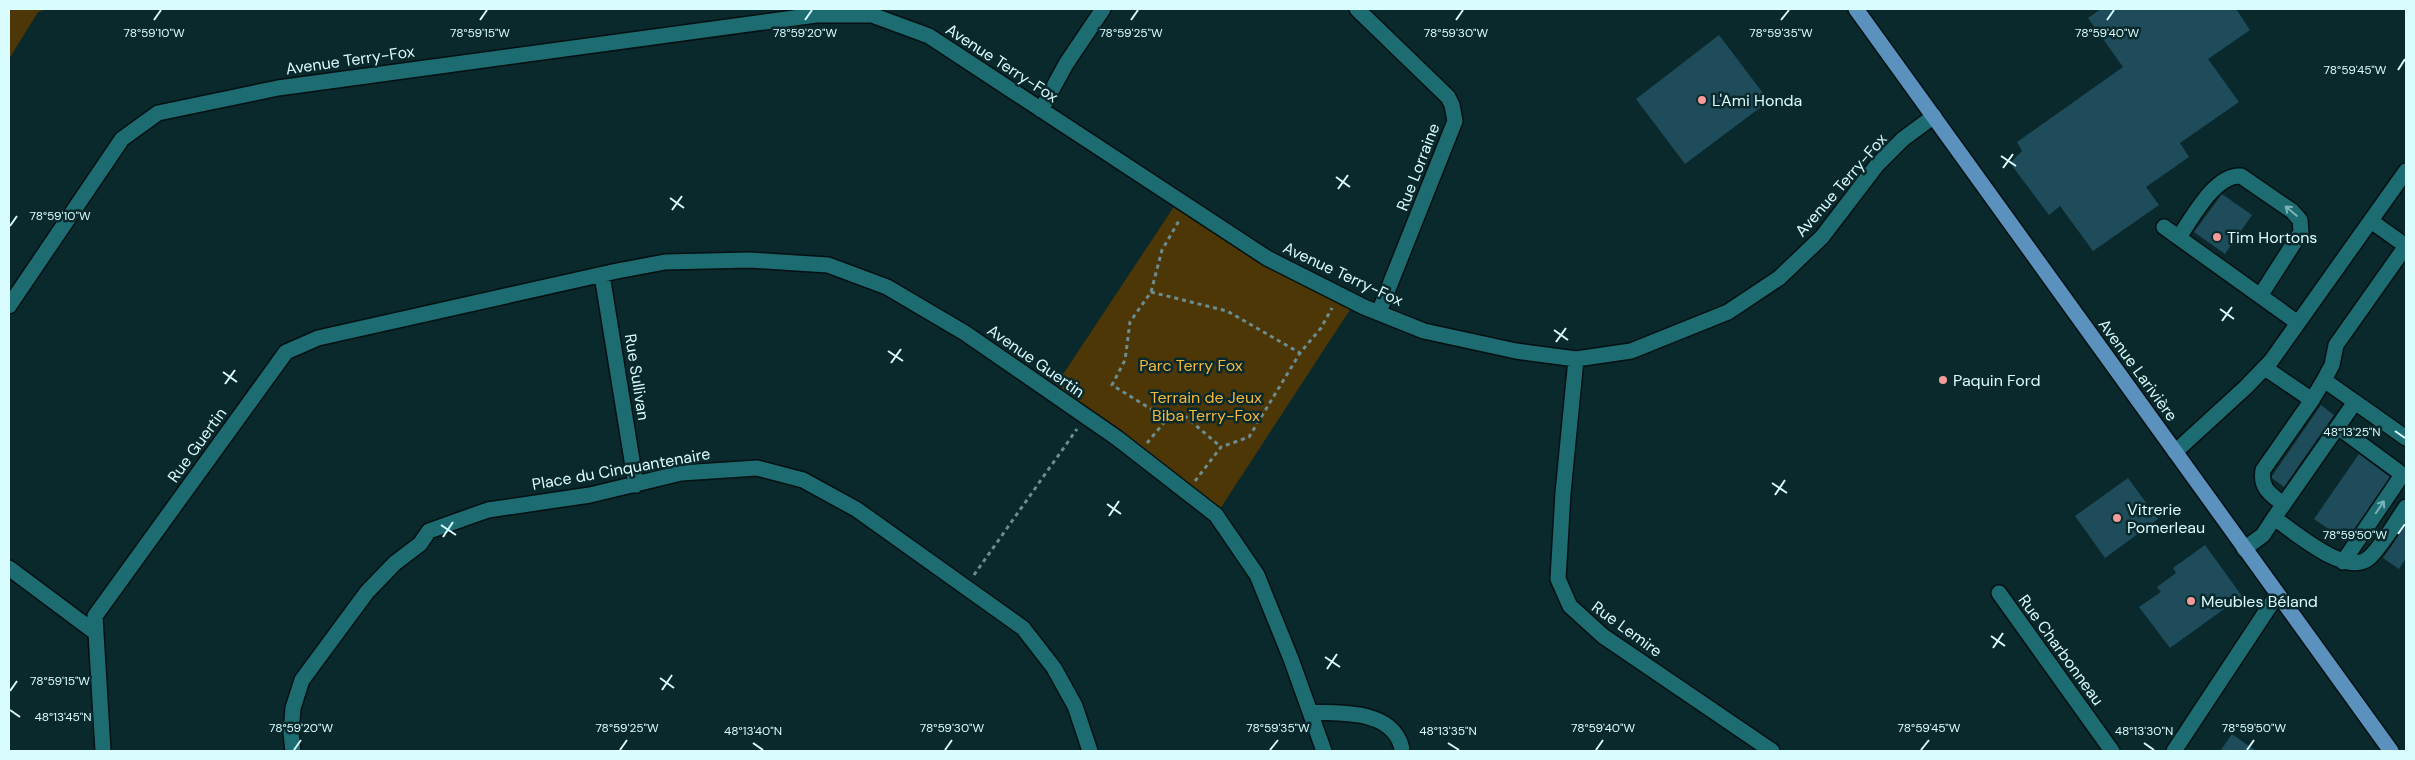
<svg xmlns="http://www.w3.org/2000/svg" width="2415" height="760" font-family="'DM Sans',sans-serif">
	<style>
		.green { fill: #4d3707 }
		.building { fill: #1e4c5a }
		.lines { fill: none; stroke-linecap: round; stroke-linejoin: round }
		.minor-casing { stroke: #041011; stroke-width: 18 }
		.major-casing { stroke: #041011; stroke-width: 18 }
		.path { stroke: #6c8d90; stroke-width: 3; stroke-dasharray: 4 4; stroke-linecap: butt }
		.minor { stroke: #1c6c71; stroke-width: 15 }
		.major { stroke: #5a91bd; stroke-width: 15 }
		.oneway { stroke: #7ab4b8 }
		.ticks { fill: none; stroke: #d9fcff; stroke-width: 2 }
		.poi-dot { fill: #f59b99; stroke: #09292c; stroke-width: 2 }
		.labels { text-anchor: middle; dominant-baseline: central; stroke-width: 5; stroke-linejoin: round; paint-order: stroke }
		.street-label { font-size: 16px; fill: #d9fcff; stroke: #09292c }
		.poi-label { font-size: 16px; fill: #d9fcff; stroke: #09292c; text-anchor: start }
		.park-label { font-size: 16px; fill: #f5b93b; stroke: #09292c }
		.ticks-label { font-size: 12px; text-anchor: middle; fill: #d9fcff; stroke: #09292c; stroke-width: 5; stroke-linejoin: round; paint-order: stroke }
	</style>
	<rect width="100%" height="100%" fill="#09292c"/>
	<path class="green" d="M9,9H46L38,12L9,59Z
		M1179,199L1355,302L1216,515L1050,394Z"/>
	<path class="building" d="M2101,9H2236L2250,30L2208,59L2239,102L2180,143L2189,157L2146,187L2159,205L2093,251L2060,206L2049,215L2010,163L2022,151L2017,142L2123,67L2088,18Z
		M1719,35L1769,101L1685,164L1636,99Z
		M2222,194L2252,215L2225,254L2194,232Z
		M2321,405L2334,415L2284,487L2272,478V476Z
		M2359,454L2390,477L2346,541L2314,519Z
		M2128,478L2158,519L2105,558L2075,516Z
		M2406,525V558L2399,569L2383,558Z
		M2205,545L2242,596L2170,648L2139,607L2161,592L2157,587L2176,573L2173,568Z
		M2232,734L2256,751H2220Z"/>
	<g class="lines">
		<g class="minor-casing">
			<path id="minor" d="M1357,9L1448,97L1452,105L1455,121L1379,312
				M1041,110L1066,64L1103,9
				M2164,227L2298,323
				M2179,237C2193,217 2215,174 2241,176L2292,211L2300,220L2301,232L2260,296
				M602,275L636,485
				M9,306L122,139L158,113L278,88L816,15H872L929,36L1267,258L1364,307L1424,331L1516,351L1576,359L1631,351L1728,312L1779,278L1822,237L1877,165L1903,139L1934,116
				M1576,359L1563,493L1558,579L1570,606L1603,636L1772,751
				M2265,368L2312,400L2324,380L2355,402
				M2324,380L2332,365L2336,345L2406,246L2371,221
				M2338,427L2399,472L2400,478L2343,562
				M2175,452L2246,387L2271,361L2406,171
				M2283,504C2270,494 2260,488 2263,470L2312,400
				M2274,518L2355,402L2406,438
				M2244,549L2263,535L2274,518C2294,531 2347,579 2370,557C2384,543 2395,523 2406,507
				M9,568L96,633
				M1999,593L2112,751
				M1310,712C1339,714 1384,709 1399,740C1401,745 1402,746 1402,751
				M103,751L95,616L286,352L318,338L617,271L665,262L749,260L828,265L887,287L965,333L1117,438L1216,515L1257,575L1291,659L1324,751
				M293,751L291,733L293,708L302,680L367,592L395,563L420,544L429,531L488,510L590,495L681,473L757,468L803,480L856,509L1023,628L1054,668L1075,706L1090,751
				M2174,751L2277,595"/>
		</g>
		<g class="major-casing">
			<path id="major" d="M1856,9L2391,751"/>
		</g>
		<path class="path" d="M1151,292L1227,311L1300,353
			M1167,419L1112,385L1125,360L1130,322L1151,292L1162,250L1180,219
			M1147,443L1167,419L1186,417L1221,447
			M1195,481L1221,447L1249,437L1300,353L1321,328L1332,308
			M974,575L1077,429"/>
		<use href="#minor" class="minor"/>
		<use href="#major" class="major"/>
	</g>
	<defs><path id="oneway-shaft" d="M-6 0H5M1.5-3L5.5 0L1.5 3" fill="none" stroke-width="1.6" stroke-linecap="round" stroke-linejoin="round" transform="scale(1.25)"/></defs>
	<g class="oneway">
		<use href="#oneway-shaft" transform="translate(2291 211) rotate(-140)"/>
		<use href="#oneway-shaft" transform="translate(2380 507) rotate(-56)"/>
	</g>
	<path class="ticks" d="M154,20L161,10M480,20L487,10M805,20L812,10M1131,20L1138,10M1456,20L1463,10M1781,20L1789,10M2107,20L2114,10M2398,70L2405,59M2001,156L2016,166M2003,168L2013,154M1336,177L1350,187M1338,189L1348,175M670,198L684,208M672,210L682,196M10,226L17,216M2220,309L2234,319M2222,321L2232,307M1554,330L1568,340M1556,342L1566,328M888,351L903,361M891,363L901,349M223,372L237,382M225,384L235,370M2395,431L2405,438M1772,483L1787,493M1775,495L1785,480M1107,504L1121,514M1109,516L1119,501M441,525L456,535M2398,534L2405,524M443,537L453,522M1991,636L2005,646M1993,648L2003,633M1325,657L1340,667M1327,669L1337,654M660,678L674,688M662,690L672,675M10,691L17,681M10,710L20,717M753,743L763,750M1448,743L1459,750M2144,743L2154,750M294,750L301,740M620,750L627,740M945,750L952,740M1270,750L1278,740M1596,750L1603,740M1921,750L1929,740M2247,750L2254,740"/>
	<g class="poi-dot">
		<circle cx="1702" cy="100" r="5"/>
		<circle cx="2217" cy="237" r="5"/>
		<circle cx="1943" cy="380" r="5"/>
		<circle cx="2117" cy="518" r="5"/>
		<circle cx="2191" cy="601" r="5"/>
	</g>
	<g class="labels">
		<g class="street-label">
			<text transform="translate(350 60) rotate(-8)">Avenue Terry-Fox</text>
			<text transform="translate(1002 63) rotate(33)">Avenue Terry-Fox</text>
			<text transform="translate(1418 167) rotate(-69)">Rue Lorraine</text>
			<text transform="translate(1841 185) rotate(-49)">Avenue Terry-Fox</text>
			<text transform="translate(1343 274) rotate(25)">Avenue Terry-Fox</text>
			<text transform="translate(1036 361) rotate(35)">Avenue Guertin</text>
			<text transform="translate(2138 370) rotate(54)">Avenue Larivière</text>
			<text transform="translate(637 377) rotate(81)">Rue Sullivan</text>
			<text transform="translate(197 445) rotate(-54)">Rue Guertin</text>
			<text transform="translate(621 469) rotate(-10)">Place du Cinquantenaire</text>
			<text transform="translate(1627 629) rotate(36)">Rue Lemire</text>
			<text transform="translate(2061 650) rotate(54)">Rue Charbonneau</text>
		</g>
		<g class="poi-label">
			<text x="1712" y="100">L'Ami Honda</text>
			<text x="2227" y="237">Tim Hortons</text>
			<text x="1953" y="380">Paquin Ford</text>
			<text x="2127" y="509">Vitrerie<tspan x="2127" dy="18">Pomerleau</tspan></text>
			<text x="2201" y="601">Meubles Béland</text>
		</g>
		<g class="park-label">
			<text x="1191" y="365">Parc Terry Fox</text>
			<text x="1206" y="397">Terrain de Jeux<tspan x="1206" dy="18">Biba Terry-Fox</tspan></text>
		</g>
	</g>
	<g class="ticks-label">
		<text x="154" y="37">78°59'10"W</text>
		<text x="480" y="37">78°59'15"W</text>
		<text x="805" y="37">78°59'20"W</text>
		<text x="1131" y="37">78°59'25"W</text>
		<text x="1456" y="37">78°59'30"W</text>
		<text x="1781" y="37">78°59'35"W</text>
		<text x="2107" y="37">78°59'40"W</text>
		<text x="2355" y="74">78°59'45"W</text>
		<text x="60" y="220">78°59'10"W</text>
		<text x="2352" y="436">48°13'25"N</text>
		<text x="2355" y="539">78°59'50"W</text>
		<text x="60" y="685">78°59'15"W</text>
		<text x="63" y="721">48°13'45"N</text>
		<text x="301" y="732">78°59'20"W</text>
		<text x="627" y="732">78°59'25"W</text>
		<text x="952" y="732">78°59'30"W</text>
		<text x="1278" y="732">78°59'35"W</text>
		<text x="1603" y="732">78°59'40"W</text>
		<text x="1929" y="732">78°59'45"W</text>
		<text x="2254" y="732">78°59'50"W</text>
		<text x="753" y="735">48°13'40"N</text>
		<text x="1448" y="735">48°13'35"N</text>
		<text x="2144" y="735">48°13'30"N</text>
	</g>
	<rect width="2415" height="760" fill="none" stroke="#d9fcff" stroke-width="20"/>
</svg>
